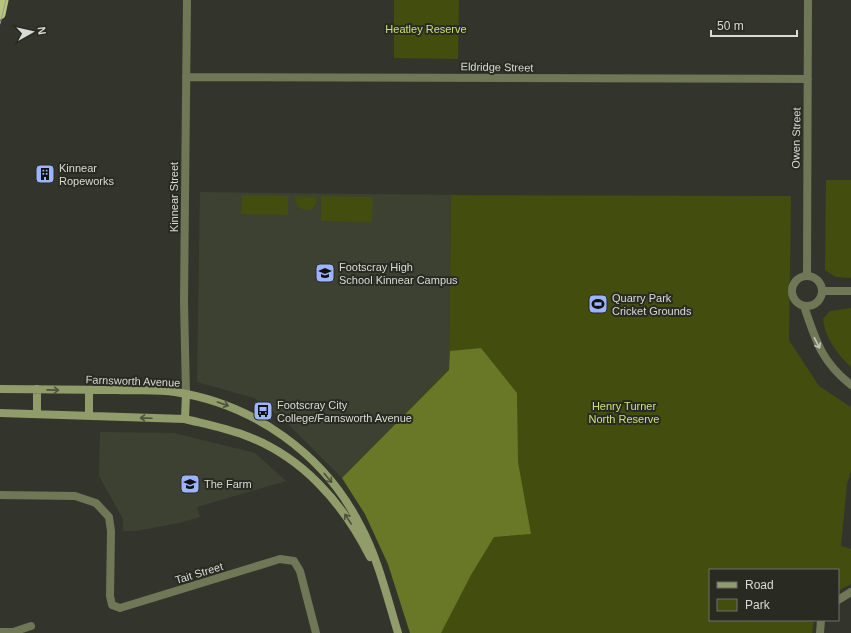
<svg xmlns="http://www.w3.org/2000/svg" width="851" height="633" font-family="Helvetica,sans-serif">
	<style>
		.built { fill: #3d4132 }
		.green { fill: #424d0e }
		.forest { fill: #687826 }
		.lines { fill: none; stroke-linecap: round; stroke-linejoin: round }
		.minor { stroke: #6f7757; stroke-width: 8 }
		.secondary { stroke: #909c69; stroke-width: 8 }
		.trunk { stroke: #b4c67c; stroke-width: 11 }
		.tram { stroke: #989a94; stroke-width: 1 }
		.oneway { stroke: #c3c6bc }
		.oneway2 { stroke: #4d533c }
		.labels { text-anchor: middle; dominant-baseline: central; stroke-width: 4; stroke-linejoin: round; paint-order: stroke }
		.park-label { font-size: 11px; fill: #c9e174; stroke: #292b23 }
		.street-label { font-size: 11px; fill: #d8dad5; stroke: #292b23 }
		.poi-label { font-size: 11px; fill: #d8dad5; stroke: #292b23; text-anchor: start }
	</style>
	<rect width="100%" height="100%" fill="#33352d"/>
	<path class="built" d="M200,192L451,195L449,369L342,478L283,419L254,398L197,382Z
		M100,432L174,433L255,453L286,481L197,507L200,517L179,523L136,531H123V519L99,476Z"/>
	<path class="green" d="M394,0H459L458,59L394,58Z
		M826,180H851V278L836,277L825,270Z
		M242,195L288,196V215L241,214Z
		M451,195L791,196L789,340L819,386L851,407V471L847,484L841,546L851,549V584L838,591V570H710V620H814L812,633H410L388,564L365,514L342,478L449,369Z
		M295,196L317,197C317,215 295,214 295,196Z
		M321,196L373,197L372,222L321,221Z
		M851,308V367C837,354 825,338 823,319L830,311Z"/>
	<path class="forest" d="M481,348L517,393L518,462L531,534L494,537L471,575L441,633H410L388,564L365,514L342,478L449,370L450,351Z"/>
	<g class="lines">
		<path class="minor" d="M186,77L808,79
			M792 291a15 15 0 1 1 30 0a15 15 0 1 1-30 0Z
			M807,276L808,0
			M823,291H851
			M804,306C816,341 821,361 851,385
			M186,394L184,301L187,0
			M0,495L75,496L96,503L109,517L111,531L110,596L112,605L120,608L280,559L294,561L300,571L316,633
			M838,600L851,592
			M0,632H13L31,626
			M820,633L821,620"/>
		<path class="secondary" d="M0,389C39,389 79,390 118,390C137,391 157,389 175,392C254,404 324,454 360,525C378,558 387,597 398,633
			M0,413L185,419C205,424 225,428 244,435C302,456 343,503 370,557
			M37,414V389
			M89,416V390
			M185,419L186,394"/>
		<path class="trunk" d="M0,14L3,0"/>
		<path class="tram" d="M0,24L6,0"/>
	</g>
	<defs><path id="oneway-shaft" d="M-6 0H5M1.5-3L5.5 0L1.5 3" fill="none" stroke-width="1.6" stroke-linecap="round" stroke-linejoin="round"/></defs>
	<use class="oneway" href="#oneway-shaft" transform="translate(817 343) rotate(63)"/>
	<g class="oneway2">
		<use href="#oneway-shaft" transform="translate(53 390) rotate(1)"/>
		<use href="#oneway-shaft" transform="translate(223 404) rotate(19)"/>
		<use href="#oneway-shaft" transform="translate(146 418) rotate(-178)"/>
		<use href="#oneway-shaft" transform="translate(328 478) rotate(50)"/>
		<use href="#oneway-shaft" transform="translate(348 519) rotate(-123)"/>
	</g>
	<defs>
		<g id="building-square" transform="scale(1)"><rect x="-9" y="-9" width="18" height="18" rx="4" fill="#9cb4fd" stroke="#292b23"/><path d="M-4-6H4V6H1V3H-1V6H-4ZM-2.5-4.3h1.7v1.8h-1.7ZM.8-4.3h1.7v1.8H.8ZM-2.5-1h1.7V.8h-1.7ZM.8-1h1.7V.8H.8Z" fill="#111"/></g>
		<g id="school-square" transform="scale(1)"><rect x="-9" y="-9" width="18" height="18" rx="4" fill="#9cb4fd" stroke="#292b23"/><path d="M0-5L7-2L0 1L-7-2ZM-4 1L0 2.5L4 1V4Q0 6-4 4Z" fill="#111"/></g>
		<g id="stadium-square" transform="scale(1)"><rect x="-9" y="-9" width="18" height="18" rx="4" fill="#9cb4fd" stroke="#292b23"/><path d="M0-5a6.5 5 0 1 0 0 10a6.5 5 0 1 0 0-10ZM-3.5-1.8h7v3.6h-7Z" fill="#111"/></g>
		<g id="bus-square" transform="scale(1)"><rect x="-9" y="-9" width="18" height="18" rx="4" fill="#9cb4fd" stroke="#292b23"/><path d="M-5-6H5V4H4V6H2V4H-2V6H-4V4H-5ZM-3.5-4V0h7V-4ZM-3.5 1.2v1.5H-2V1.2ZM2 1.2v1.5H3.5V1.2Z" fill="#111"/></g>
	</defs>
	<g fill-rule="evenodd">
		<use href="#building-square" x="45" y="174"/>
		<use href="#school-square" x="325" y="273"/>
		<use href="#stadium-square" x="598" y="304"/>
		<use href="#bus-square" x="263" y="411"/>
		<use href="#school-square" x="190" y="484"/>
	</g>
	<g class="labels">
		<g class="park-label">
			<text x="426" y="29">Heatley Reserve</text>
			<text x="624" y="406">Henry Turner<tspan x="624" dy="13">North Reserve</tspan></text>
		</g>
		<g class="street-label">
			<text transform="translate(497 67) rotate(1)">Eldridge Street</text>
			<text transform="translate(796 138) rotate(-89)">Owen Street</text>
			<text transform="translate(174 197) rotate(-90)">Kinnear Street</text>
			<text transform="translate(133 381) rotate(2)">Farnsworth Avenue</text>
			<text transform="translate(199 573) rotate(-17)">Tait Street</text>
		</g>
		<g class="poi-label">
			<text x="59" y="168">Kinnear<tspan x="59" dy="13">Ropeworks</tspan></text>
			<text x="339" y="267">Footscray High<tspan x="339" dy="13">School Kinnear Campus</tspan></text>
			<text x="612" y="298">Quarry Park<tspan x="612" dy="13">Cricket Grounds</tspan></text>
			<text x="277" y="405">Footscray City<tspan x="277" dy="13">College/Farnsworth Avenue</tspan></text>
			<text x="204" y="484">The Farm</text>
		</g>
	</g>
	<rect x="709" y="569" width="130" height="52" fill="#292b23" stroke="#6f716a"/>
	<rect x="717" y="582" width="20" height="6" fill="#909c69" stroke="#6f716a"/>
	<text x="745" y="589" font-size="12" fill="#d8dad5">Road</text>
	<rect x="717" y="599" width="20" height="12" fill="#424d0e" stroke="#6f716a"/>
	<text x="745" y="609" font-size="12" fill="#d8dad5">Park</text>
	<g transform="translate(32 32) rotate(82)" stroke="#292b23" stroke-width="3" paint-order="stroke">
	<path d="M0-3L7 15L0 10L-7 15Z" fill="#d8dad5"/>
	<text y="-6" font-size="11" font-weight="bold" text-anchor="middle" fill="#d8dad5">N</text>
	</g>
	<path d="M711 30v6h86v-6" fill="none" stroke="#d8dad5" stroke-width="2"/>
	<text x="717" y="30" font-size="12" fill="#d8dad5" stroke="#292b23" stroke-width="3" paint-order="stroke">50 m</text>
</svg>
